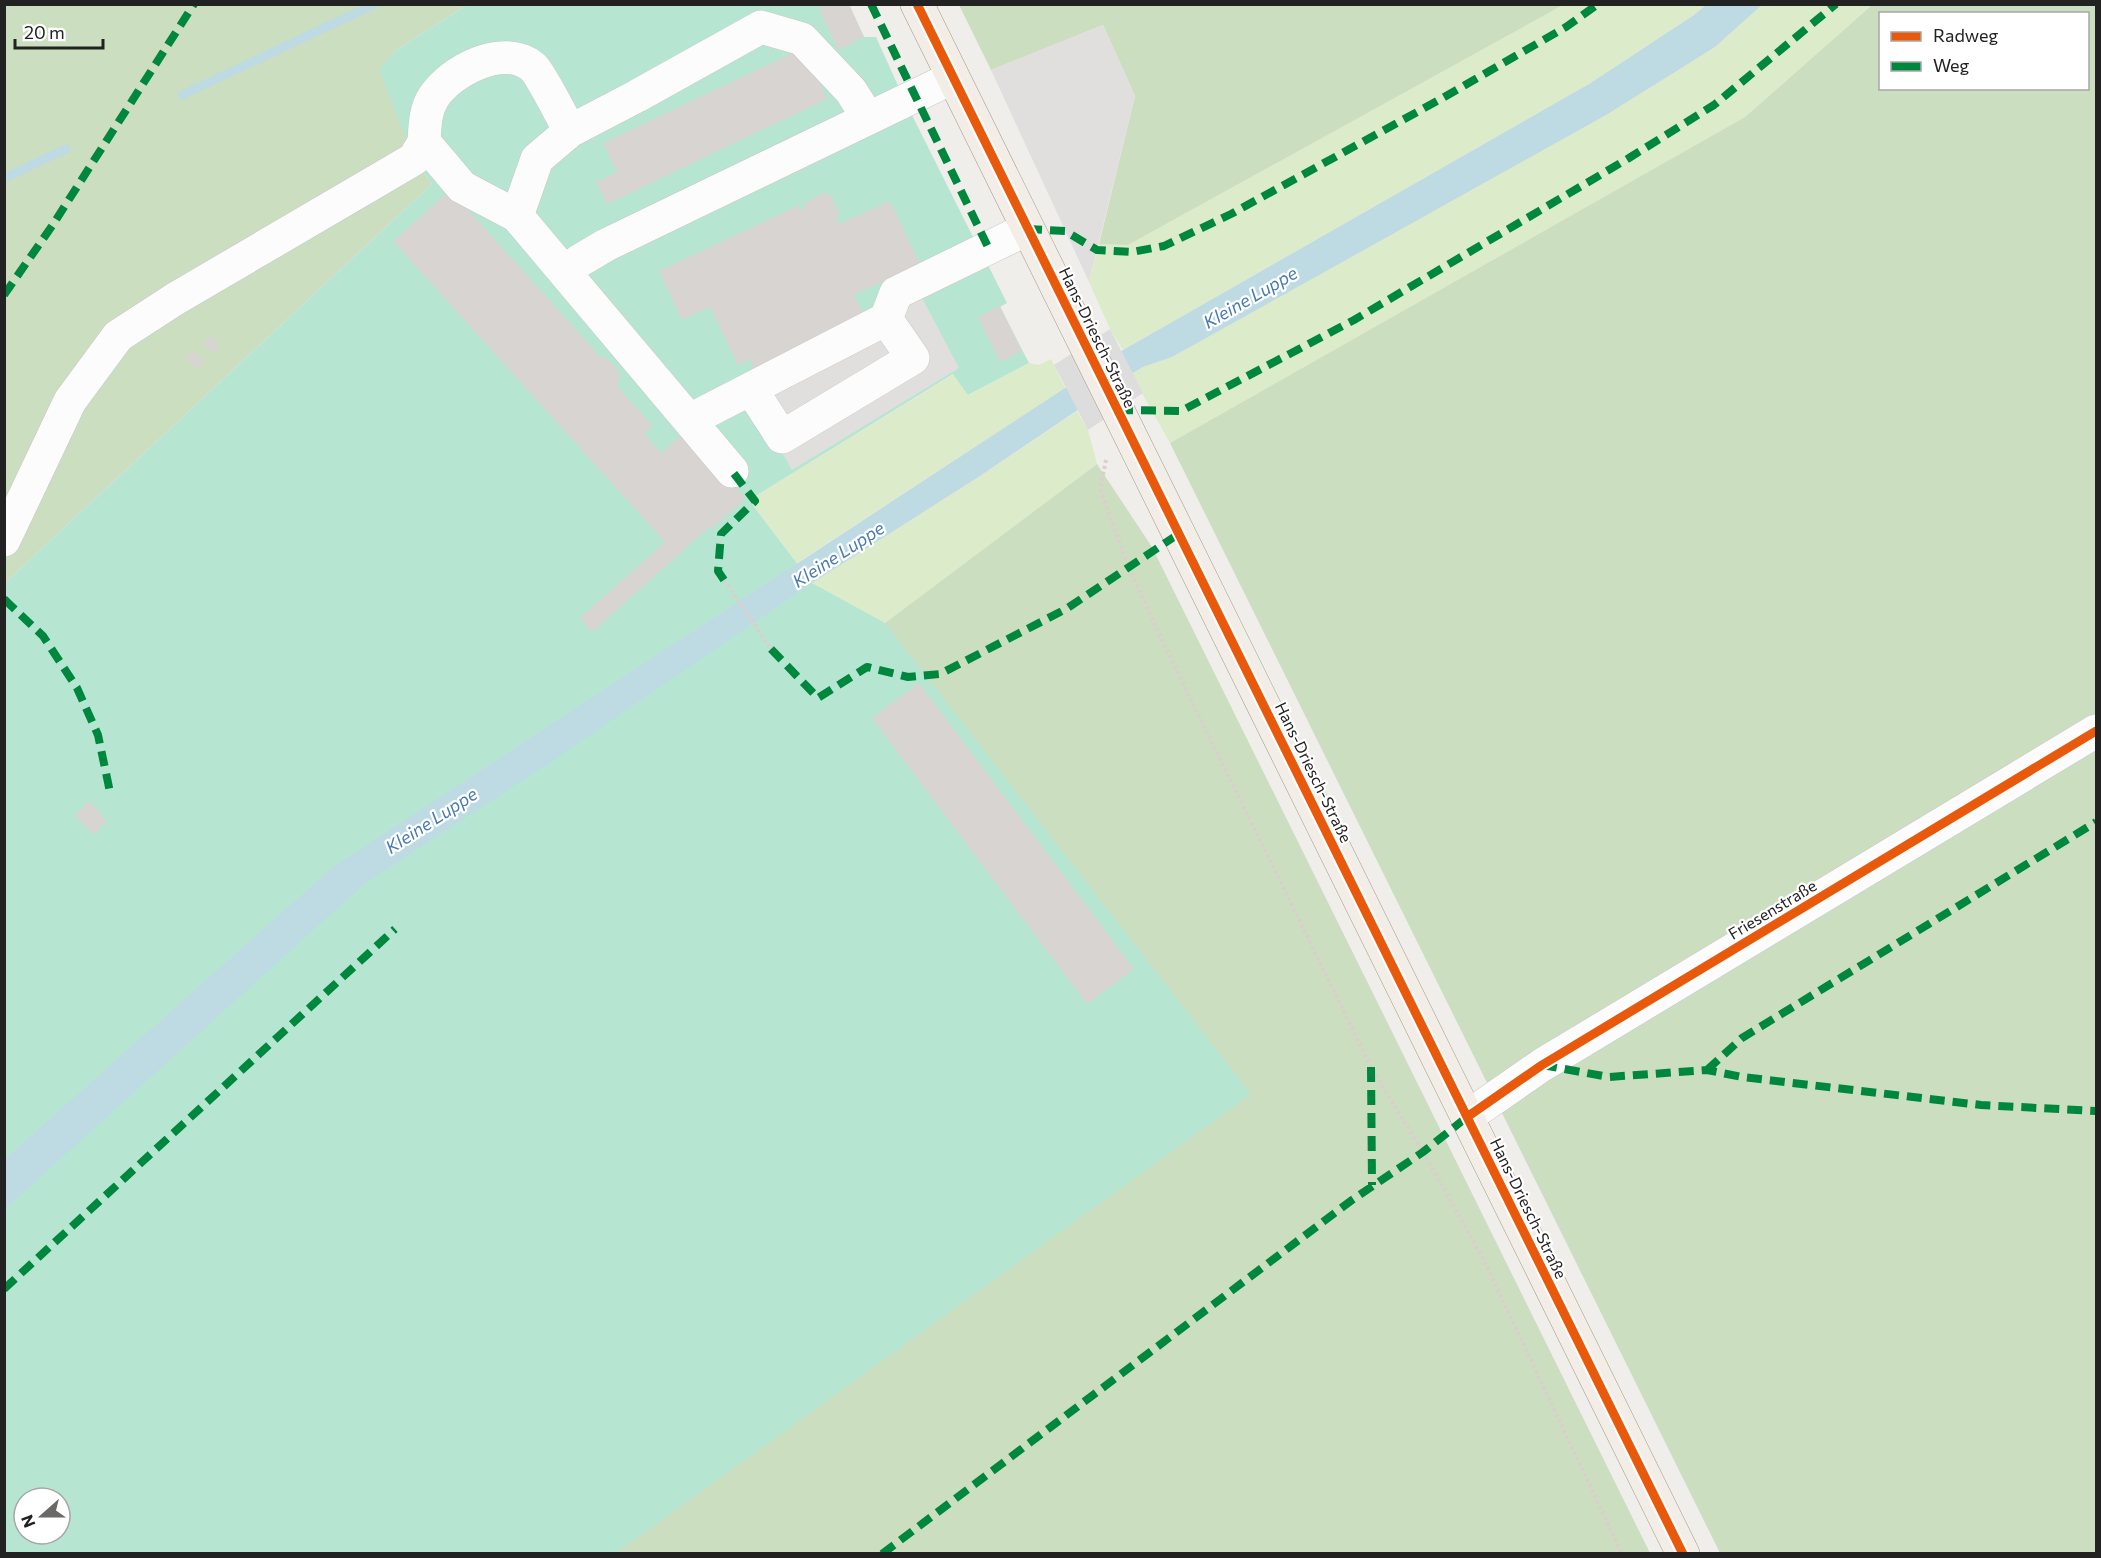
<svg xmlns="http://www.w3.org/2000/svg" width="2101" height="1558" font-family="Commissioner,sans-serif">
	<style>
		.grass { fill: #dcecca }
		.forest { fill: #cbdec0; fill-rule: evenodd }
		.pitch { fill: #b6e6d2; fill-rule: evenodd }
		.parking { fill: #e0dfde }
		.water { fill: #bedae2 }
		.pier { fill: #dedddd }
		.lines { fill: none; stroke-linecap: round; stroke-linejoin: round }
		.stream { stroke: #bedae2; stroke-width: 9 }
		.building { fill: #d7d4d1 }
		.minor-casing { stroke: #c9c8c6; stroke-width: 34 }
		.major-casing { stroke: #a79c86; stroke-width: 34 }
		.path { stroke: #dccecc; stroke-width: 4; stroke-dasharray: 3 3; stroke-linecap: butt }
		.minor { stroke: #fdfcfc; stroke-width: 33 }
		.major { stroke: #f2ede7; stroke-width: 33 }
		.quiet { stroke: #00873e; stroke-width: 8; stroke-dasharray: 15 8; stroke-linecap: butt }
		.cycleway-casing { stroke: #fff; stroke-width: 13 }
		.cycleway { stroke: #e8590c; stroke-width: 9 }
		.labels { text-anchor: middle; dominant-baseline: central; stroke-width: 4.5; stroke-linejoin: round; paint-order: stroke }
		.street-label { font-size: 16px; fill: #222; stroke: #fff }
		.water-label { font-size: 18px; font-style: italic; fill: #497aab; stroke: #fff }
	</style>
	<rect width="100%" height="100%" fill="#f0eeea"/>
	<path class="grass" d="M1563,5H1706L1694,15L1589,84L1123,350L1110,329L1089,282L1099,244L1128,245Z
		M1762,5H1872L1745,117L1170,443L1131,374L1143,367L1172,357L1715,47Z
		M1051,359L1065,388L797,563L749,500L954,374L969,395L1029,363L1039,365Z
		M1077,411L1088,430L1097,464L885,623L4,1209L812,583L980,476Z"/>
	<path class="forest" d="M5,5H467L395,51L414,159L432,184L5,583Z
		M959,5H1563L1128,245L1099,244L1135,96L1103,25L991,70Z
		M1872,5H2096V1553H1720L1170,443L1745,117ZM1880,14H2088V88H1880Z
		M1097,464L1152,547L1650,1553H159L885,623Z"/>
	<path class="pitch" d="M467,5H849L864,37H876L905,101L973,237L961,243L988,265L1007,303L1000,307L1029,363L968,395L953,374L749,500L812,583L885,623L1251,1094L616,1553L5,1554V583L432,184L414,159L379,69L395,51ZM24,1498H60V1534H24Z"/>
	<path class="parking" d="M1103,25L1135,96L1089,282L991,70Z
		M921,296L959,368L792,470L756,406L882,328Z"/>
	<path class="water" d="M1706,5H1762L1715,47L1606,115L1172,357L1143,367L1131,374L980,476L812,583L552,761L363,885L5,1209L4,1160L332,868L1123,350L1589,84L1694,15Z"/>
	<path class="pier" d="M1110,329L1143,393L1088,430L1054,365Z"/>
	<g class="lines">
		<path class="stream" d="M182,95L375,4
			M4,178L66,149"/>
	</g>
	<path class="building" d="M829,4H849L864,37L838,50L819,9Z
		M803,48L827,99L607,204L596,182L617,172L603,143Z
		M450,190L598,354L595,355L609,360L617,369L620,377L617,386L653,426L644,434L661,453L684,432L746,498L710,530L708,528L592,632L580,618L665,542L393,241Z
		M826,192L828,196L831,195L840,215L836,217L839,224L890,201L920,264L854,295L865,317L754,369L750,359L738,365L710,307L682,320L659,271L799,205L801,210L806,208L804,203Z
		M1000,306L1022,351L1000,362L978,317Z
		M211,336L219,346L212,353L203,343Z
		M194,351L204,362L196,369L186,358Z
		M919,683L1134,969L1087,1004L872,718Z
		M89,801L107,821L93,835L75,815Z"/>
	<g class="lines">
		<g class="minor-casing">
			<path id="minor" d="M424,142C425,126 425,111 433,98C451,70 504,43 533,67C542,76 562,117 570,131
				M517,216L537,159L570,131L637,96L761,27L802,39L851,91L868,118
				M751,389L782,437L913,358L886,319L896,293L1027,229
				M690,420L886,319
				M732,471L565,273L579,261L606,245L952,78
				M4,540L70,401L118,336L175,299L414,159L424,142L462,187L517,216L565,273
				M1467,1117L1542,1065L2096,731"/>
		</g>
		<g class="major-casing">
			<path id="major" d="M917,4L1683,1554"/>
		</g>
		<path class="path" d="M1106,460L1100,489L1129,568L1162,640L1371,1067L1423,1152L1483,1258L1622,1554
			M724,580L771,649"/>
		<use href="#minor" class="minor"/>
		<use href="#major" class="major"/>
		<path class="quiet" d="M871,4L988,247
			M1027,229L1065,231L1097,250L1132,252L1164,246L1231,214L1439,100L1566,27L1598,4
			M4,295L52,226L194,4
			M1118,410L1181,411L1354,320L1629,158L1714,105L1836,4
			M724,580L718,571L721,534L755,501L732,471
			M4,599L43,636L77,688L98,735L110,792
			M771,649L818,698L867,667L908,677L940,674L1066,609L1180,533
			M1542,1065L1609,1077L1707,1070L1742,1077L1981,1105L2096,1111
			M1371,1067L1372,1185
			M1707,1070L1742,1038L2096,822
			M4,1289L395,929
			M882,1554L1352,1200L1423,1152L1467,1117"/>
		<g class="cycleway-casing">
			<path id="cycleway" d="M917,4L1683,1554
				M1467,1117L1542,1065L2096,731"/>
		</g>
		<use href="#cycleway" class="cycleway"/>
	</g>
	<g class="labels">
		<g class="street-label">
			<text transform="translate(1098 337) rotate(64)">Hans-Driesch-Straße</text>
			<text transform="translate(1314 772) rotate(64)">Hans-Driesch-Straße</text>
			<text transform="translate(1772 909) rotate(-31)">Friesenstraße</text>
			<text transform="translate(1529 1208) rotate(64)">Hans-Driesch-Straße</text>
		</g>
		<g class="water-label">
			<text transform="translate(1250 297) rotate(-30)">Kleine Luppe</text>
			<text transform="translate(838 554) rotate(-33)">Kleine Luppe</text>
			<text transform="translate(431 820) rotate(-33)">Kleine Luppe</text>
		</g>
	</g>
	<rect width="2101" height="1558" fill="none" stroke="#222222" stroke-width="12"/>
	<rect x="1879" y="12" width="210" height="78" fill="#ffffff" stroke="#a7a7a7" stroke-width="1.5"/>
	<rect x="1891" y="32" width="30" height="9" fill="#e8590c" stroke="#a7a7a7" stroke-width="1.5"/>
	<text x="1933" y="42" font-size="18" fill="#222222">Radweg</text>
	<rect x="1891" y="62" width="30" height="9" fill="#00873e" stroke="#a7a7a7" stroke-width="1.5"/>
	<text x="1933" y="72" font-size="18" fill="#222222">Weg</text>
	<g transform="translate(42 1516) rotate(249)"><circle r="28" fill="#ffffff" stroke="#a7a7a7" stroke-width="1.5"/>
	<path d="M0-4.5L10 22L0 15L-10 22Z" fill="#6a6968"/>
	<text y="-9" font-size="16" font-weight="bold" text-anchor="middle" fill="#222222">N</text>
	</g>
	<path d="M15 39v9h88v-9" fill="none" stroke="#222222" stroke-width="3"/>
	<text x="24" y="39" font-size="18" fill="#222222" stroke="#ffffff" stroke-width="4.5" paint-order="stroke">20 m</text>
</svg>
